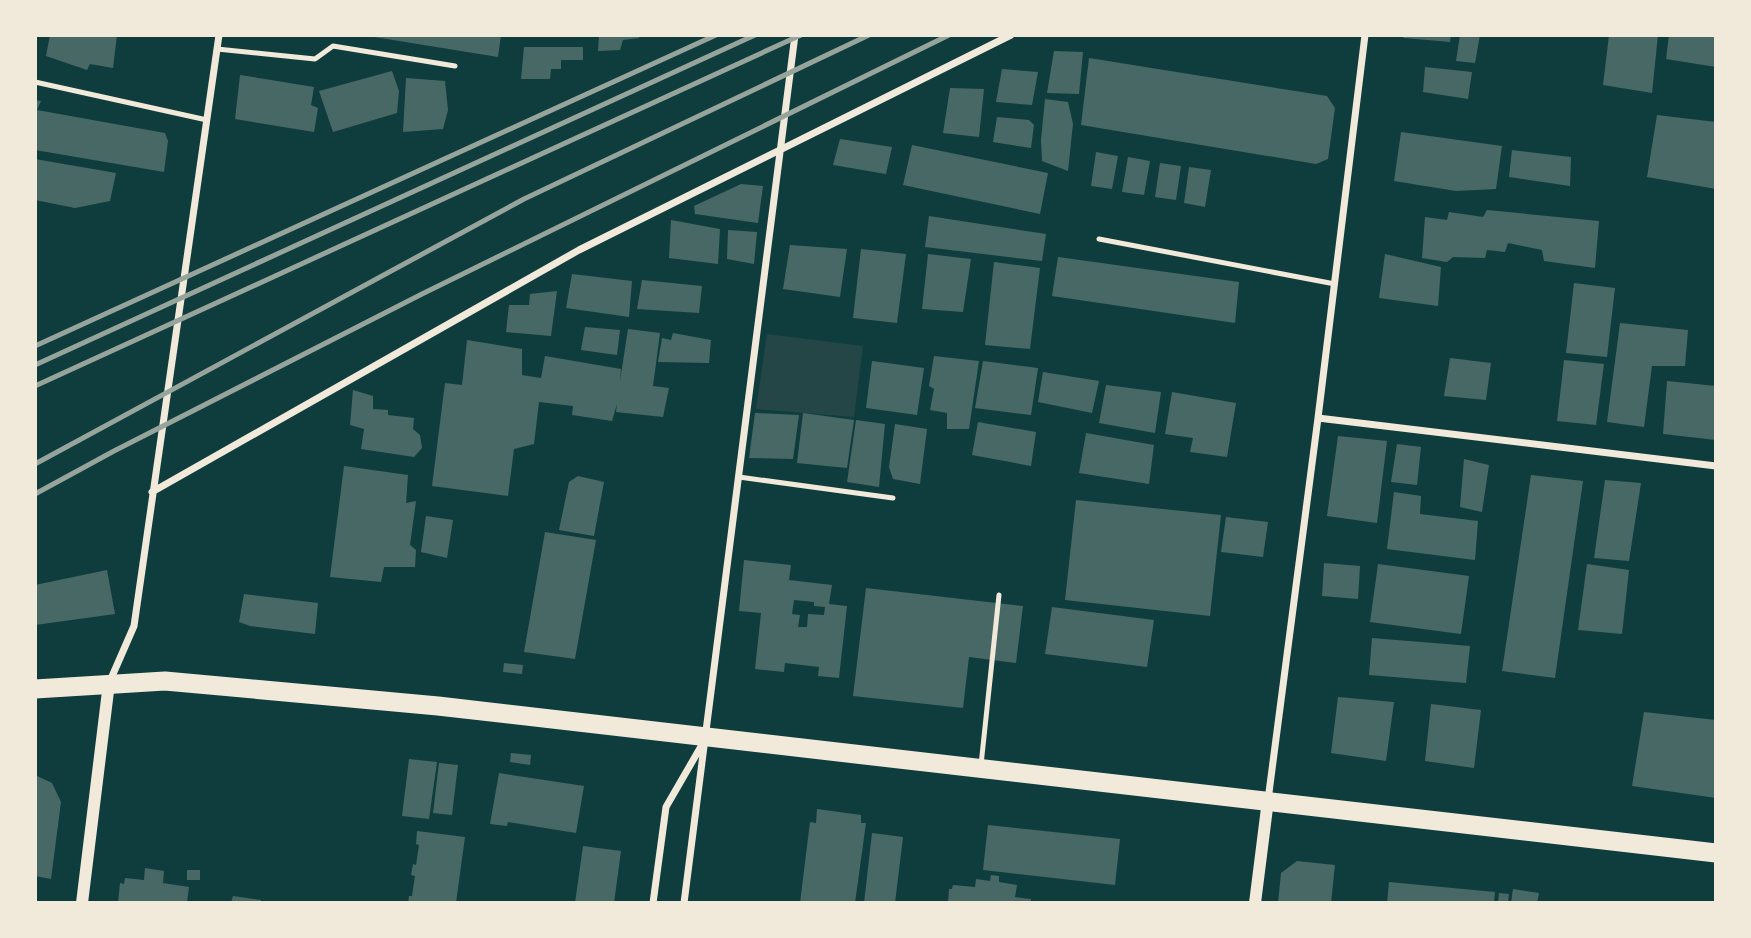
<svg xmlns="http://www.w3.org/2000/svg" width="1751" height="938" font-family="'Fira Sans Condensed',sans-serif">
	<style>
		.green { fill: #244646 }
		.building { fill: #486865; fill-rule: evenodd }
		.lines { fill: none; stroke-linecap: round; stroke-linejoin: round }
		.service { stroke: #f1e9da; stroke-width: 5 }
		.minor { stroke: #f1e9da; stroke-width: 7 }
		.tertiary { stroke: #f1e9da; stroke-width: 12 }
		.trunk { stroke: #f1e9da; stroke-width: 19 }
		.rail { stroke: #97a49c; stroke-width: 5 }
	</style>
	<rect width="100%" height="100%" fill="#0f3d3e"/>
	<path class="green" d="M767,334L863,346L854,417L756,409Z"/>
	<path class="building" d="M50,35H117L113,68L90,64L87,70L46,56Z
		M362,35H501L498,57Z
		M599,35H640L639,38L623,40L620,50L598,51Z
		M1401,35H1451L1450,42L1404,38Z
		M1460,35H1480L1475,63L1456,61Z
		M1609,35H1658L1652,93L1603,85Z
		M1669,35H1716V67L1666,59Z
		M524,47H583V60H561V69H551L550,79H521Z
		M1054,51L1083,52L1079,94L1047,93Z
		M1089,58L1327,96L1335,108L1328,159L1316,164L1081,125Z
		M1425,67L1472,72L1468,99L1423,92Z
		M1002,69L1038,72L1032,105L996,102Z
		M392,71L399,91L397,113L333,132L319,91Z
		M240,75L314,87L311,105L318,108L314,132L235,119Z
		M406,78L445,81L448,110L443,129L403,132Z
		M950,88L984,89L979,137L943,133Z
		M1045,99L1068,102L1073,124L1068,171L1042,161L1041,140Z
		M35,100L41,101L37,110L165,133L168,141L164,172L35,150Z
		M1657,115L1716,122V189L1647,177Z
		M997,117L1029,120L1034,125L1031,148L993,142Z
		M1401,132L1502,146L1496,189L1456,191L1394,181Z
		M840,139L892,147L886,174L833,165Z
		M912,145L1048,173L1040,214L903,185Z
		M1512,150L1571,157L1570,186L1509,177Z
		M1096,152L1118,156L1112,189L1091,186Z
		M1128,157L1150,161L1144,195L1122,192Z
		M35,159L116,173L110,201L75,208L35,200Z
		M1160,163L1181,166L1176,200L1155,197Z
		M1189,167L1211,170L1205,207L1184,203Z
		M741,184L763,186L758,223L695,214L694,206Z
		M1487,210L1599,221L1595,268L1544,261L1542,250L1508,243L1505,252L1487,250L1485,258L1453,257L1447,262L1422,258L1425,217L1447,220L1449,212L1483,217Z
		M929,216L1046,234L1042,261L925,247Z
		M671,220L720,229L718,264L669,258Z
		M728,230L757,232L754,264L727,259Z
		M790,245L847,249L840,297L783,289Z
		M861,249L906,254L897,323L853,318Z
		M928,254L971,259L963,312L922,309Z
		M1385,254L1441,267L1438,306L1379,298Z
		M1058,257L1239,282L1235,323L1052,296Z
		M994,262L1040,268L1030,349L985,345Z
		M572,274L632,281L629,317L566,308Z
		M642,280L702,286L699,313L637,309Z
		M1574,283L1615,288L1607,357L1566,353Z
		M557,291L551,336L506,332L509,305H529L530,294Z
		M1620,323L1688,330L1685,366H1652L1644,427L1607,422Z
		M585,327L620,330L617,355L581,350Z
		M628,329L660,333L653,386L669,388L663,417L616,412L617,404L612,421L572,415L573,406L539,402L534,444L514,449L508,496L432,486L445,383L462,385L467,340L522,349V375L541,378L545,356L621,369L620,381Z
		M673,333L711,340L709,363L658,362L662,338L671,340Z
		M934,356L979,361L969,429H947V413L930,410L934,389L929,386Z
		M1450,358L1491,363L1486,400L1444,396Z
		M1564,360L1604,364L1596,425L1557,421Z
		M872,361L924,368L917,415L866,408Z
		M983,361L1038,368L1031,415L975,408Z
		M1043,372L1099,381L1092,413L1038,402Z
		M1667,381L1716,386V440L1663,434Z
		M1106,385L1161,392L1155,433L1099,423Z
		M353,390L373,396V409L388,410V415L414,418L413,429L420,435L422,448L414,457L361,449L364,429L350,425Z
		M1172,392L1236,403L1227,457L1190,452L1193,438L1165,434Z
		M755,413L799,415L793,459L749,458Z
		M803,413L854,420L847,468L797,463Z
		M856,420L885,424L879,487L847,482Z
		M978,422L1036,432L1031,466L972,455Z
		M895,424L927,429L920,484L893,479L889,467Z
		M1086,433L1154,445L1149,484L1079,473Z
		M1338,436L1387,441L1377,523L1327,516Z
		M1397,444L1421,447L1417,485L1391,482Z
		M1464,459L1489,465L1482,512L1460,507Z
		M344,466L408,475L406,503L416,501L410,545L416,550L415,567H384L381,582L330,577Z
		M1531,475L1583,481L1555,678L1502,671Z
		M578,476L604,482L594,536L559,530L569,482Z
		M1605,480L1641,483L1629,561L1594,558Z
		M1394,492L1421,496L1420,514L1478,521L1475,560L1387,549Z
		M1076,500L1221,515L1210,616L1065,600Z
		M426,516L453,520L447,558L421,552Z
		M1226,517L1268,522L1263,557L1221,552Z
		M545,532L596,540L575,659L524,652Z
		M744,560L791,565L789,580L832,585L829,604L847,606L839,678L818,676L819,667L785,663L784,672L755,669L761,613L739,611ZM794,600L814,602V606L825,607L824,615L808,614L807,627H798L800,615L792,614Z
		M1324,563L1360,566L1358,599L1322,596Z
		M1378,564L1469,576L1461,634L1370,622Z
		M1587,564L1629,570L1622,634L1578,630Z
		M107,570L115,614L35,625V585Z
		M866,588L1023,606L1016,663L969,657L963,708L853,696Z
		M244,594L318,603L315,634L250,626L239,622Z
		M1052,607L1154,620L1147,667L1045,654Z
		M1372,638L1470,646L1466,683L1369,675Z
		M504,663L523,665L522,674L503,672Z
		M1338,697L1394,702L1386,761L1331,753Z
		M1431,704L1481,710L1474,768L1425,761Z
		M1644,712L1716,720V798L1632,786Z
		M511,753L531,755L530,765L510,762Z
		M409,759L437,762L429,819L402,816Z
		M439,763L458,765L452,815L433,813Z
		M499,773L584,786L576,833L508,822L507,826L490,824Z
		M35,775L52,783L61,802L51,879L35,876Z
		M817,809L861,815V823H866L855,903H800L810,822L816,823Z
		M988,825L1120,839L1115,885L983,870Z
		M417,831L465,837L456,903H408L409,896H412L415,876L411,875L413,864L416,865L419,845L416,844Z
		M872,833L903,837L895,903H864Z
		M583,846L621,851L614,903H575Z
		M1297,861L1335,865L1331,903H1278L1281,873Z
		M145,868L164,871L163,883L189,887L187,903H118L120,883L124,884L125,878L144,880Z
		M187,870H200V880H187Z
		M991,875L999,876V882L1017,885L1015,897L1031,899V903H948L949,889H952L953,885L975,887L976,879L990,881Z
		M1389,882L1495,892L1494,903H1387Z
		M1513,889L1539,893L1537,903H1511Z
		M1499,893L1509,894L1508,903H1498Z
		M233,896L261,900L260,903H231Z"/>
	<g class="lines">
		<path class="service" d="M217,49L315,59L333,46L455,66
			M35,82L207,120
			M1099,239L1335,284
			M739,477L893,498
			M981,765L999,595"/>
		<path class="minor" d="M1318,418L1716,466
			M152,492L579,250L1011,35
			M110,681L134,626L219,35
			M1268,800L1318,418L1365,35
			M653,903L666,807L703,743
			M684,903L795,35"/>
		<path class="tertiary" d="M82,903L109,683
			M1255,903L1268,800"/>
		<path class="trunk" d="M35,689L165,681L438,706L1716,853"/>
		<path class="rail" d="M35,346L716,35
			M35,365L755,35
			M35,386L801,35
			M35,464L524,199L869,35
			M35,494L114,451L422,294L949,35"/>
	</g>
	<rect width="1751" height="938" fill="none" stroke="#f1e9da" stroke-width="74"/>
</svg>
